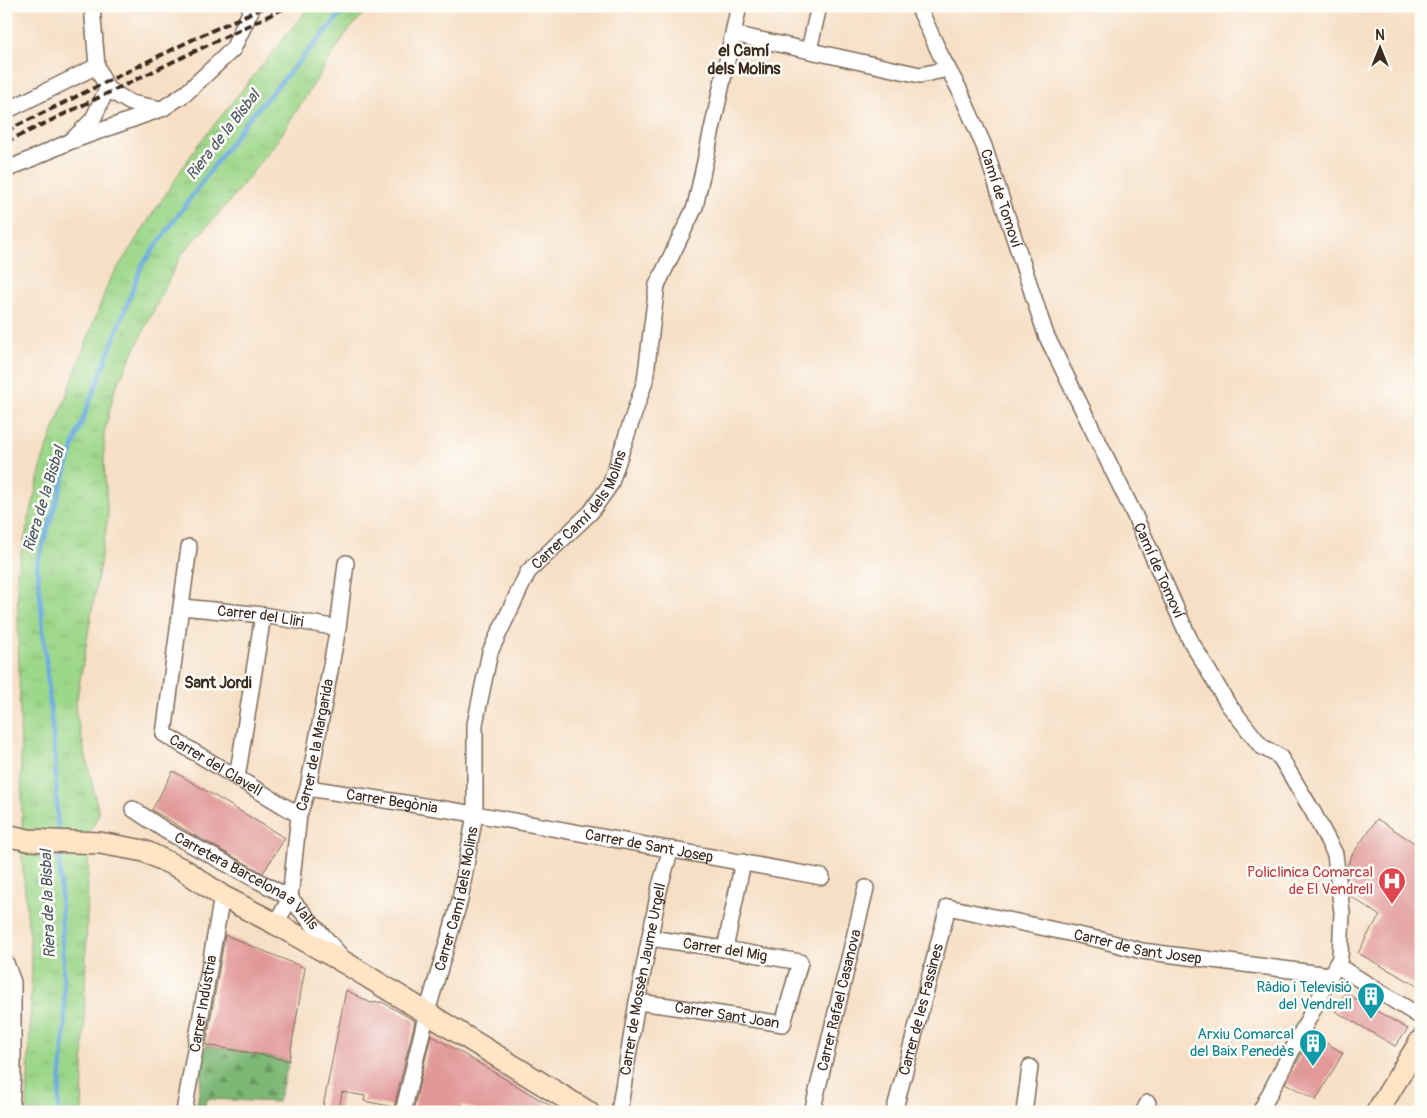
<svg xmlns="http://www.w3.org/2000/svg" width="1427" height="1118" font-family="Pangolin,sans-serif">
	<style>
		.grass { fill: url(#grass-tufts); stroke: #6c8054 }
		.forest { fill: url(#forest-firs); stroke: #5c714a }
		.lines { fill: none; stroke-linecap: round; stroke-linejoin: round }
		.stream { stroke: #6dace0; stroke-width: 4.5 }
		.building { fill: #e19998 }
		.street-casing { stroke: #7c6958; stroke-width: 18 }
		.secondary-casing { stroke: #7c6958; stroke-width: 24 }
		.street { stroke: #fff; stroke-width: 15 }
		.secondary { stroke: #ffe4c6; stroke-width: 21 }
		.rail { stroke: #3b2a1e; stroke-width: 4; stroke-dasharray: 8 4; stroke-linecap: butt }
		.labels { text-anchor: middle; dominant-baseline: central; stroke-width: 5; stroke-linejoin: round; paint-order: stroke }
		.street-label { font-size: 15px; fill: #3b2a1e; stroke: #fdfcf7 }
		.health-label { font-size: 15px; fill: #be3a42; stroke: #fdfcf7; text-anchor: end }
		.culture-label { font-size: 15px; fill: #0d838f; stroke: #fdfcf7; text-anchor: end }
		.neighbourhood-label { font-size: 16px; font-weight: bold; fill: #3b2a1e; stroke: #fdfcf7 }
		.water-label { font-size: 16px; font-style: italic; fill: #4c5862; stroke: #fdfcf7 }
	</style>
	<defs>
		<pattern id="grass-tufts" width="24" height="20" patternUnits="userSpaceOnUse" patternTransform="scale(1.25)"><rect width="24" height="20" fill="#9dd78a"/><path d="M3 7l-1-3M5 7V3M7 7l1-3M15 17l-1-3M17 17v-4M19 17l1-3" fill="none" stroke="#88b977"/></pattern>
		<pattern id="forest-firs" width="22" height="20" patternUnits="userSpaceOnUse" patternTransform="scale(1.25)"><rect width="22" height="20" fill="#7eb876"/><path d="M5 1l3.5 6h-7zM16 11l3.5 6h-7z" fill="#689660"/></pattern>
	</defs>
	<rect width="100%" height="100%" fill="#fdfcf7"/>
	<filter id="ink" filterUnits="userSpaceOnUse"><feTurbulence type="fractalNoise" baseFrequency=".02" numOctaves="2"/><feDisplacementMap in="SourceGraphic" scale="10" xChannelSelector="R" yChannelSelector="G"/><feConvolveMatrix kernelMatrix="1 2 1 2 8 2 1 2 1" color-interpolation-filters="sRGB"/></filter>
	<filter id="wash" filterUnits="userSpaceOnUse"><feTurbulence type="fractalNoise" baseFrequency=".0096" numOctaves="4" result="noise"/><feDisplacementMap in="SourceGraphic" scale="20" xChannelSelector="R" yChannelSelector="G"/><feGaussianBlur stdDeviation="1.12" result="paint"/><feColorMatrix in="noise" values="0 0 0 0 0 0 0 0 0 0 0 0 0 0 0 0 0 1.4 0 .05"/><feComposite in="paint" operator="in"/></filter>
	<g filter="url(#wash)">
		<rect width="100%" height="100%" fill="#f6dfc5"/>
		<path class="grass" d="M310,6H370L345,35L278,140L227,204L181,255L115,389L104,433V464L108,517L75,709L99,814L89,833L82,1112H27L32,966L22,858V814L17,571L43,459L109,281L197,146Z"/>
		<path class="forest" d="M206,1045L289,1061L278,1102L206,1099L204,1112H196Z"/>
		<g class="lines">
			<path class="stream" d="M58,836L55,758L37,564L77,435L142,265L245,123L348,6
				M58,1112L65,1022L59,846"/>
		</g>
		<g id="blocks">
			<path class="building" d="M173,771L285,838L263,873L192,834L152,810Z
				M1377,819L1421,847V988L1358,953L1371,929L1380,916L1349,895L1346,868L1352,855Z
				M225,935L305,968L289,1061L257,1054L206,1045Z
				M346,990L371,1003L382,1002L415,1021L394,1107L364,1101L365,1096L342,1092L339,1112H322Z
				M1345,993L1408,1029L1395,1046L1335,1011Z
				M431,1035L561,1112H482L462,1105L459,1112H413Z
				M1313,1035L1343,1053L1316,1100L1285,1083Z"/>
		</g>
	</g>
	<g filter="url(#ink)">
		<use href="#blocks" fill-opacity="0" stroke="#7c6958" stroke-width="1"/>
		<g class="lines">
			<g class="street-casing">
				<g id="street">
					<path d="M92,6L97,66L107,89"/>
					<path id="s1" d="M918,6L941,56L959,89L984,146L1046,335L1134,514L1190,640L1228,704L1261,746L1280,757L1313,812L1335,854L1342,912L1340,958L1260,1112"/>
					<path d="M733,34L920,75L948,69"/>
					<path d="M809,50L819,6"/>
					<path d="M107,89L131,103L162,109L186,93L233,49L253,6"/>
					<path d="M6,111L97,66"/>
					<path d="M73,139L93,119L107,89"/>
					<path d="M6,170L69,142L161,109"/>
					<path id="s2" d="M189,547L164,734L299,815"/>
					<path id="s3" d="M182,607L263,615L338,628"/>
					<path d="M237,778L263,615"/>
					<path id="s4" d="M308,788L475,814L822,877"/>
					<path id="s5" d="M133,809L166,831L290,898L340,955"/>
					<path id="s6" d="M276,924L290,898L299,815L308,788L338,628L346,563"/>
					<path d="M725,949L743,862"/>
					<path d="M6,963L13,982V1071L11,1112"/>
					<path d="M1336,965L1421,1017"/>
					<path id="s7" d="M637,1002L669,1006L783,1024L800,962L725,949L650,938"/>
					<path id="s8" d="M184,1112L222,896"/>
					<path id="s9" d="M403,1112L427,1012L460,900L475,814V724L490,652L528,572L591,512L610,485L645,381L657,285L695,207L739,6"/>
					<path id="s10" d="M619,1112L637,1002L660,886L671,849"/>
					<path id="s11" d="M812,1112L866,888"/>
					<path id="s12" d="M894,1112L948,907L1101,940L1142,951L1330,975"/>
					<path d="M1024,1112L1030,1067"/>
					<path d="M1143,1112L1148,1103"/>
				</g>
			</g>
			<g class="secondary-casing">
				<path id="secondary" d="M6,835L28,840L100,843L144,851L184,870L222,896L276,924L347,964L588,1112
					M1377,1112L1421,1040"/>
			</g>
			<use href="#street" class="street"/>
			<use href="#secondary" class="secondary"/>
			<path class="rail" d="M6,131L198,37L266,6
				M6,142L289,6"/>
		</g>
	</g>
	<defs>
		<g id="hospital-pin" transform="scale(1.4375)"><path d="M0 17L-7.5 6A9.5 9.5 0 1 1 7.5 6Z" fill="#e0444e" stroke="#fdfcf7"/><path d="M-5-5h3v3.5h4V-5h3V5h-3V1.5h-4V5h-3Z" fill="#fff"/></g>
		<g id="building-pin" transform="scale(1.4375)"><path d="M0 17L-7.5 6A9.5 9.5 0 1 1 7.5 6Z" fill="#0f9aa8" stroke="#fdfcf7"/><path d="M-4-6H4V6H1V3H-1V6H-4ZM-2.5-4.3h1.7v1.8h-1.7ZM.8-4.3h1.7v1.8H.8ZM-2.5-1h1.7V.8h-1.7ZM.8-1h1.7V.8H.8Z" fill="#fff"/></g>
	</defs>
	<g fill-rule="evenodd">
		<use href="#hospital-pin" x="1392" y="881"/>
		<use href="#building-pin" x="1371" y="996"/>
		<use href="#building-pin" x="1313" y="1043"/>
	</g>
	<g class="labels">
		<g class="street-label">
			<text stroke="none"><textPath href="#s1" startOffset="210">Camí de Tomoví</textPath></text>
			<text stroke="none"><textPath href="#s9" startOffset="641">Carrer Camí dels Molins</textPath></text>
			<text stroke="none"><textPath href="#s1" startOffset="615">Camí de Tomoví</textPath></text>
			<text stroke="none"><textPath href="#s3" startOffset="79">Carrer del Lliri</textPath></text>
			<text stroke="none"><textPath href="#s6" startOffset="185">Carrer de la Margarida</textPath></text>
			<text stroke="none"><textPath href="#s2" startOffset="249">Carrer del Clavell</textPath></text>
			<text stroke="none"><textPath href="#s4" startOffset="85">Carrer Begònia</textPath></text>
			<text stroke="none"><textPath href="#s4" startOffset="346">Carrer de Sant Josep</textPath></text>
			<text stroke="none"><textPath href="#s5" startOffset="135">Carretera Barcelona a Valls</textPath></text>
			<text stroke="none"><textPath href="#s9" startOffset="220">Carrer Camí dels Molins</textPath></text>
			<text stroke="none"><textPath href="#s12" startOffset="406">Carrer de Sant Josep</textPath></text>
			<text transform="translate(725 950) rotate(9)">Carrer del Mig</text>
			<text stroke="none"><textPath href="#s10" startOffset="135">Carrer de Mossèn Jaume Urgell</textPath></text>
			<text stroke="none"><textPath href="#s11" startOffset="115">Carrer Rafael Casanova</textPath></text>
			<text stroke="none"><textPath href="#s8" startOffset="110">Carrer Indústria</textPath></text>
			<text stroke="none"><textPath href="#s12" startOffset="106">Carrer de les Fassines</textPath></text>
			<text stroke="none"><textPath href="#s7" startOffset="91">Carrer Sant Joan</textPath></text>
		</g>
		<g class="health-label">
			<text x="1373" y="872">Policlinica Comarcal<tspan x="1373" dy="17">de El Vendrell</tspan></text>
		</g>
		<g class="culture-label">
			<text x="1352" y="987">Ràdio i Televisió<tspan x="1352" dy="17">del Vendrell</tspan></text>
			<text x="1294" y="1034">Arxiu Comarcal<tspan x="1294" dy="17">del Baix Penedès</tspan></text>
		</g>
		<g class="neighbourhood-label">
			<text x="744" y="51">el Camí<tspan x="744" dy="18">dels Molins</tspan></text>
			<text x="218" y="683">Sant Jordi</text>
		</g>
		<g class="water-label">
			<text transform="translate(223 135) rotate(-52)">Riera de la Bisbal</text>
			<text transform="translate(44 499) rotate(-73)">Riera de la Bisbal</text>
			<text transform="translate(48 904) rotate(-92)">Riera de la Bisbal</text>
		</g>
	</g>
	<rect width="1427" height="1118" fill="none" stroke="#fdfcf7" stroke-width="25"/>
	<g transform="translate(1380 48)" stroke="#fdfcf7" stroke-width="4" paint-order="stroke">
	<path d="M0-4L9 19L0 12L-9 19Z" fill="#3b2a1e"/>
	<text y="-8" font-size="14" font-weight="bold" text-anchor="middle" fill="#3b2a1e">N</text>
	</g>
</svg>
